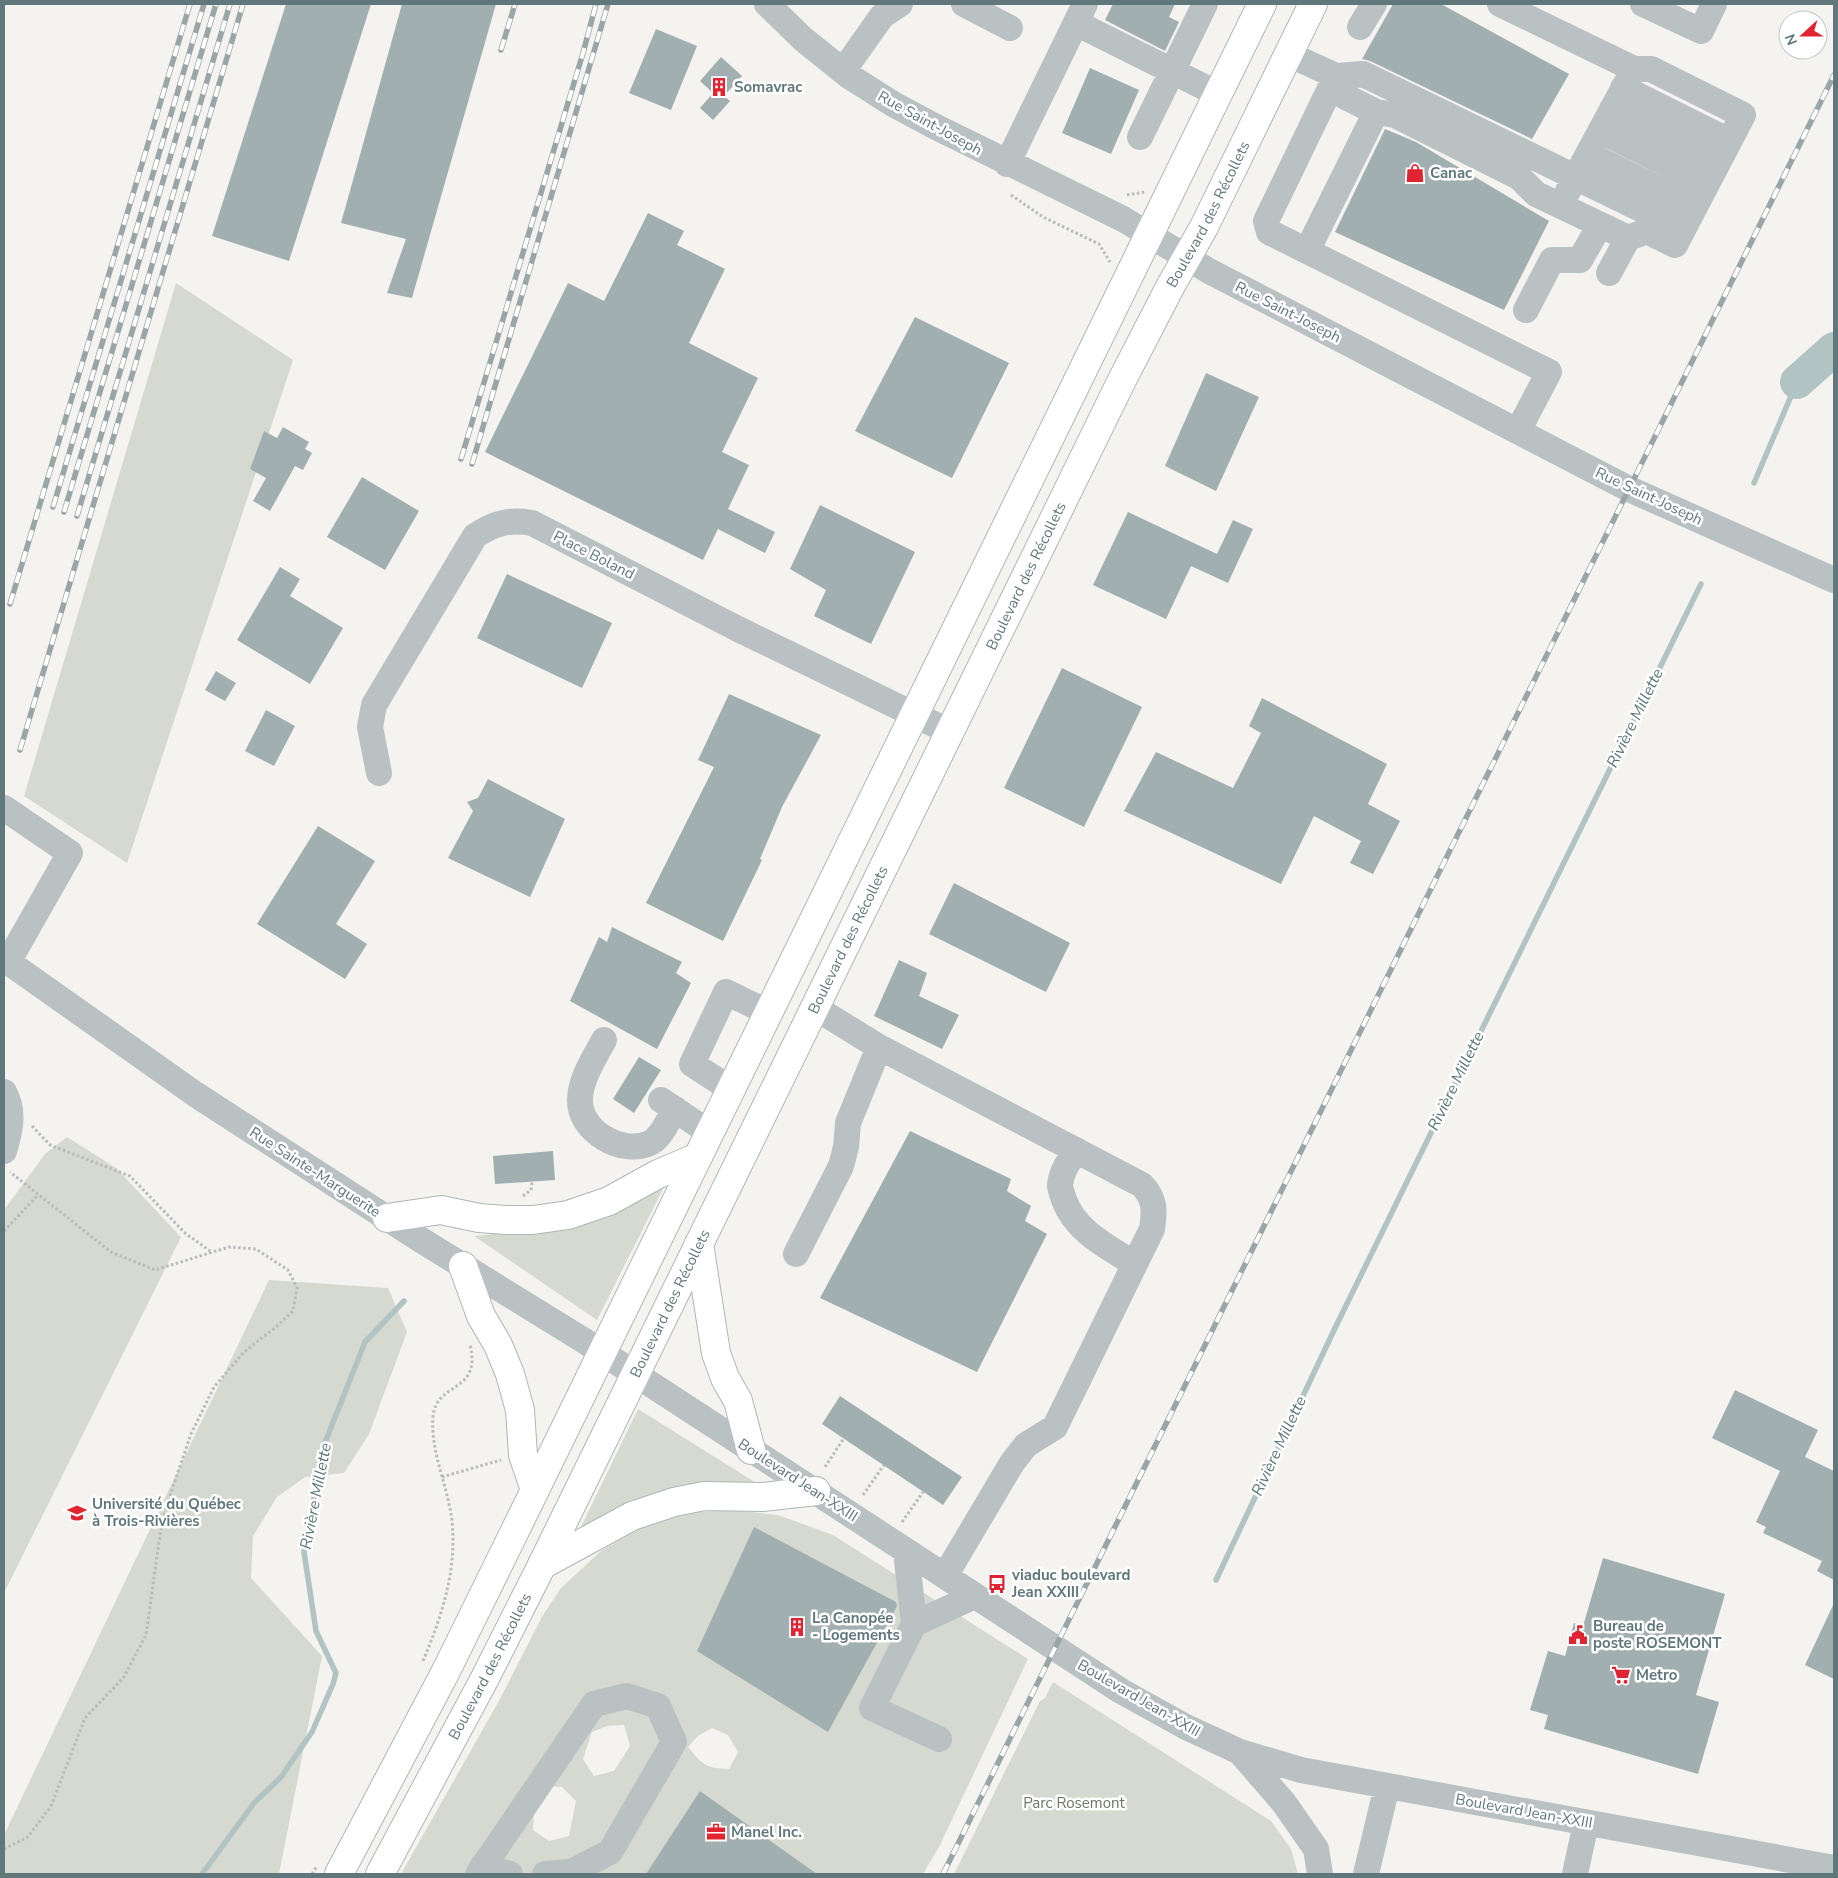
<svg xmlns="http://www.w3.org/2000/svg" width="1838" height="1878" font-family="'Nunito Sans',sans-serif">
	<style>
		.green { fill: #d6d9cf; fill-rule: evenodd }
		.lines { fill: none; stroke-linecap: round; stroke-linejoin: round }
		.stream { stroke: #b1c3c2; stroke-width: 5.5 }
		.river { stroke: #b1c3c2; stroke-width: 34 }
		.building { fill: #a2afb0 }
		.major-casing { stroke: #aeb6b7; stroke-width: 30 }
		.path { stroke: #b7bbbc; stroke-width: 3; stroke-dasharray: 2.5 2.5; stroke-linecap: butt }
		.minor { stroke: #bac1c3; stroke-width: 26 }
		.major { stroke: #fff; stroke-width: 28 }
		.rail-casing { stroke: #9aa5a7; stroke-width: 5.5 }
		.rail { stroke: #fff; stroke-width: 4; stroke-dasharray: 11; stroke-linecap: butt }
		.labels { text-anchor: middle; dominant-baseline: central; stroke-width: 5; stroke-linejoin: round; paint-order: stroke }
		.poi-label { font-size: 15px; font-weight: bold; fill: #60787b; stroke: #fff; text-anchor: start }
		.street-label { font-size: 15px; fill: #60787b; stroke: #fff }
		.park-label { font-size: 15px; fill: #6d7862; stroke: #fff }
		.water-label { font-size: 16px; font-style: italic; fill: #5a7877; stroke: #fff }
	</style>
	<rect width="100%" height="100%" fill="#f4f3f0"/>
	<path class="green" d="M176,283L293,360L127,863L24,796Z
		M67,1137L116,1168L181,1237L4,1593V1210L45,1154Z
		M663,1189L597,1320L474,1236L576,1226Z
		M269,1280L388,1288L407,1332L369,1434L344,1473L305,1477L277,1497L253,1536L251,1578L322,1656L279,1874H4V1835Z
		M638,1409L758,1484H698L632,1500L580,1529Z
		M733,1510L778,1515L833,1535L1028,1659L939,1847L923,1874H401L500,1699L543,1615L561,1588L601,1551L646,1525L683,1513ZM624,1725L630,1746L614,1771L594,1776L583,1759L592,1732L607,1726ZM712,1728L728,1735L738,1752L729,1769C705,1768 703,1765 688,1747L698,1736ZM547,1786L562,1787L576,1801L569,1836L549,1841L533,1830L534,1810Z
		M1053,1682L1271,1821L1291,1849L1298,1874H954L1040,1701L1045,1698Z"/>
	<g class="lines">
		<path class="stream" d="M1754,483L1797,382
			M1216,1580L1336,1326L1701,584
			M202,1874L254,1803L281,1777L312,1732L333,1684L336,1673L316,1631L304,1552L324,1445L365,1342L404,1301"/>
		<path class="river" d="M1797,382L1834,349"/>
	</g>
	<path class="building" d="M286,4H371L289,261L212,236Z
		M402,4H496L412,298L387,293L406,239L341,223Z
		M1113,4H1175L1169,17L1179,22L1165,51L1105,20Z
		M1393,4H1441L1569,74L1532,139L1370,61L1362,59Z
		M656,29L697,46L671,110L629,93Z
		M721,57L742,76L724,96L730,101L713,120L700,108L713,93L700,81Z
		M1090,68L1139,90L1111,154L1062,133Z
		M1385,129L1416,142L1549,221L1504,310L1335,232Z
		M648,213L684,231L677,245L725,269L689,343L758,378L722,452L749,465L728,509L775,532L765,553L718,529L703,560L485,452L568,283L604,301Z
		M915,317L1009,363L952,478L855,431Z
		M1206,373L1259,397L1216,491L1165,466Z
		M283,427L309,442L305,449L312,453L303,470L295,466L270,511L253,501L266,478L250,469L264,431L277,438Z
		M362,477L419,511L385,570L327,537Z
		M820,505L915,552L871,644L814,616L826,590L790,569Z
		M1128,512L1217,554L1233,520L1253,529L1228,583L1191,566L1166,619L1093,585Z
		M280,567L300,579L290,596L343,628L310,684L237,640Z
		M507,574L612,623L582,688L477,638Z
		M1062,668L1142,707L1084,827L1004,788Z
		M216,671L236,683L225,701L205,690Z
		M729,694L821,735L782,807L760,859L762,860L723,941L646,903L714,767L698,760Z
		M1262,698L1387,764L1368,804L1400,821L1373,874L1350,863L1361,841L1314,816L1281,884L1124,811L1156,752L1233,788L1261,733L1249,726Z
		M266,710L295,726L274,766L245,751Z
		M488,779L565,819L530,897L448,858L473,811L467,802L478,798Z
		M318,826L375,861L336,924L367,944L345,979L257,924Z
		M954,883L1070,943L1046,992L929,934Z
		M612,927L682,962L676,973L691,983L657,1049L570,1001L599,937L607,942Z
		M899,960L927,973L919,996L959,1015L942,1049L874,1016Z
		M639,1057L661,1070L634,1113L613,1099Z
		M910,1131L1011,1179L1007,1191L1031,1206L1025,1221L1047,1234L977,1372L820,1298Z
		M553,1151L555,1180L495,1184L493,1156Z
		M1735,1390L1818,1430L1805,1457L1834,1471V1580L1817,1571L1822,1561L1763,1533L1766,1527L1756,1522L1780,1471L1712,1438Z
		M840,1396L962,1477L943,1505L822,1424Z
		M754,1527L896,1602L897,1606L828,1732L697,1651Z
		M1603,1558L1725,1594L1696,1695L1719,1702L1698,1774L1544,1729L1548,1715L1530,1710L1548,1651L1565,1656L1574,1623L1583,1626Z
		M1834,1603V1679L1805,1665Z
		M700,1791L817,1874H646Z"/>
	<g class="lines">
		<g class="major-casing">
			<g id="major">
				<path d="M387,1218L441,1210L479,1218L506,1220H533L568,1215L609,1201L658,1174L698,1157"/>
				<path d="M699,1244L716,1353L725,1378L738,1401L751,1450"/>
				<path d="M463,1266L481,1316L498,1345L510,1374L520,1410L523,1455L535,1490"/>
				<path d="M542,1565L632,1516L674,1502L704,1496L762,1497L816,1491"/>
				<path d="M339,1874L446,1671L509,1543L1262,4"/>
				<path id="s1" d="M380,1874L485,1678L542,1565L1121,382L1170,287L1204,227L1313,4"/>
			</g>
		</g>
		<path class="path" d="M1011,195L1043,217L1099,244L1110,262
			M1127,195L1145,192
			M32,1126L50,1145L130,1176L185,1233L210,1251
			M523,1196L531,1190L532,1181
			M4,1231L37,1196
			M825,1467L844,1438
			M442,1477L501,1460
			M863,1495L884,1465
			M902,1522L923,1492
			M423,1661C442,1616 457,1570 452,1521C448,1486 430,1452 433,1416C437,1381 482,1393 470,1345
			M4,1849L28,1837L51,1806L85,1718L124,1677L146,1635L160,1535L167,1504L191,1434L214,1387L244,1352L276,1327L293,1311L297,1288L288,1270L256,1249L229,1247L155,1270L111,1252L10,1172
			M312,1874L317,1866"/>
		<path class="minor" d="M767,4L803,39L849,76L893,104L936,127L1123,219L1209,271L1629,489L1834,580
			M964,4L1010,28
			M1500,4L1634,69L1568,191
			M1643,4L1701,31L1714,4
			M1076,23L1218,94
			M1360,27L1374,4
			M1288,54L1336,76L1266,221L1269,232L1549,372L1518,431
			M843,71L882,16L900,4
			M1623,88L1729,141
			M1612,109L1718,162
			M1376,112L1395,115L1519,177L1536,194L1628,238L1647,231L1675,245L1743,115L1651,69H1634
			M1601,131L1706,184
			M1140,137L1205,4
			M1588,154L1694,207
			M1007,164L1085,4
			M1307,251L1376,112L1344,96L1336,76L1363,74L1680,228
			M1609,273L1628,238
			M1526,310L1552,260H1580L1600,225
			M379,773L370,727L374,705L475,536C494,523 510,519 532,523L738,629L950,732
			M4,808L70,853L8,962
			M4,959L195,1094L421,1240L583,1340L1121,1691L1186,1727L1240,1752L1301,1770L1834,1868
			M814,1007L879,1047L1142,1185C1155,1199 1155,1210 1152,1229L1055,1427L1026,1445L1012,1463L945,1576
			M604,1040C595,1057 580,1079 580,1100C579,1131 622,1156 650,1143C661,1138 669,1119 675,1109
			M732,1090L692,1064L726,992L769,1013
			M4,1092C15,1112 10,1131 4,1151
			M661,1100L710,1133
			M1076,1150C1069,1161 1061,1172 1060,1185C1060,1190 1063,1195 1064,1200C1076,1232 1108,1247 1135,1264
			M796,1254L841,1166L846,1147L848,1123L879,1047
			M906,1551L914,1624L872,1708L939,1739
			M914,1624L975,1596
			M1240,1752L1284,1803L1316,1849L1320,1874
			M482,1867L510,1874
			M478,1874L594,1704L627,1696L658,1706L674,1742L610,1852L571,1872L545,1874
			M1366,1874L1387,1786
			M1575,1874L1586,1823"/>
		<use href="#major" class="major"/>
		<g class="rail-casing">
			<path id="rail" d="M501,50L515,4
				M461,459L583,53L596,4
				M472,464L608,4
				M53,507L204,4
				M64,512L216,4
				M77,516L230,4
				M10,604L190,4
				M20,750L243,4
				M943,1874L1834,75"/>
		</g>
		<use href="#rail" class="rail"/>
	</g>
	<defs>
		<g id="building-bare" transform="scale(1.5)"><path d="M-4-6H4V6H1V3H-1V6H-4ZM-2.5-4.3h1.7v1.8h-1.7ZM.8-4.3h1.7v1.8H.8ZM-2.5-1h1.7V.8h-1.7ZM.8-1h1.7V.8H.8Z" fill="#e02431" stroke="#fff" stroke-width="2.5" paint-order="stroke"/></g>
		<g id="shop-bare" transform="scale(1.5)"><path d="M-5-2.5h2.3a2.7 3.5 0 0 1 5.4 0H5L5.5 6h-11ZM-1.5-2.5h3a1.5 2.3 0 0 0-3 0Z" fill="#e02431" stroke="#fff" stroke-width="2.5" paint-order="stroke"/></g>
		<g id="university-bare" transform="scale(1.5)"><path d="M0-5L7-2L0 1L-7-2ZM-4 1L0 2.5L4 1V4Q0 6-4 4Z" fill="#e02431" stroke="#fff" stroke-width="2.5" paint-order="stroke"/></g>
		<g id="bus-bare" transform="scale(1.5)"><path d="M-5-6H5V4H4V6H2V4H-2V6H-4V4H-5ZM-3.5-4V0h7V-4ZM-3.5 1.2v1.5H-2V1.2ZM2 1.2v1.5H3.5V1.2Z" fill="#e02431" stroke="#fff" stroke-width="2.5" paint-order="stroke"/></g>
		<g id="civic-bare" transform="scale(1.5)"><path d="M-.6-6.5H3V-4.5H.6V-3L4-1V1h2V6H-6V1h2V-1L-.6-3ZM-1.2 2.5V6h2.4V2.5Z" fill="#e02431" stroke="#fff" stroke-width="2.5" paint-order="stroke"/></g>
		<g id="supermarket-bare" transform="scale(1.5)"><path d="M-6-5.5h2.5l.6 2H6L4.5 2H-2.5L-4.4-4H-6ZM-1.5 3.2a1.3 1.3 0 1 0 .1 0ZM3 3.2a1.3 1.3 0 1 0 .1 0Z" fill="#e02431" stroke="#fff" stroke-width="2.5" paint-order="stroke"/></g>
		<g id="office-bare" transform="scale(1.5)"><path d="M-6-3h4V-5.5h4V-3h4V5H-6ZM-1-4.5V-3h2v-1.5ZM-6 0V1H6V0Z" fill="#e02431" stroke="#fff" stroke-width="2.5" paint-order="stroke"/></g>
	</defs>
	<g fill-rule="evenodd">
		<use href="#building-bare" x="719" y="87"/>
		<use href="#shop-bare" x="1415" y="173"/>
		<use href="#university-bare" x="77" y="1513"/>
		<use href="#bus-bare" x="997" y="1584"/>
		<use href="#building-bare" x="797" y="1627"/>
		<use href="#civic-bare" x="1578" y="1635"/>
		<use href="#supermarket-bare" x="1621" y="1675"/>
		<use href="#office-bare" x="716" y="1832"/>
	</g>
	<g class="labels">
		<g class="poi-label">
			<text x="734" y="87">Somavrac</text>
			<text x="1430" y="173">Canac</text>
			<text x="92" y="1504">Université du Québec<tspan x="92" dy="17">à Trois-Rivières</tspan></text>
			<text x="1012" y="1575">viaduc boulevard<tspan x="1012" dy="17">Jean XXIII</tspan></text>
			<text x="812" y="1618">La Canopée<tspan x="812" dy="17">- Logements</tspan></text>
			<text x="1593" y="1626">Bureau de<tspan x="1593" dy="17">poste ROSEMONT</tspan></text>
			<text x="1636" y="1675">Metro</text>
			<text x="731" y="1832">Manel Inc.</text>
		</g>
		<g class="street-label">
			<text transform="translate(930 123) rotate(29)">Rue Saint-Joseph</text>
			<text stroke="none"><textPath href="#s1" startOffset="1855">Boulevard des Récollets</textPath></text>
			<text transform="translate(1288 312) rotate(27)">Rue Saint-Joseph</text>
			<text transform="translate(1649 496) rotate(25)">Rue Saint-Joseph</text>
			<text transform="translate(594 555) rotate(27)">Place Boland</text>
			<text stroke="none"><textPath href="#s1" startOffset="1450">Boulevard des Récollets</textPath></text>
			<text stroke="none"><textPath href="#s1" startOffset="1045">Boulevard des Récollets</textPath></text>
			<text transform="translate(315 1172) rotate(33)">Rue Sainte-Marguerite</text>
			<text stroke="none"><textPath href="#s1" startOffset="640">Boulevard des Récollets</textPath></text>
			<text transform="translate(798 1480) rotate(33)">Boulevard Jean-XXIII</text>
			<text stroke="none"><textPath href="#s1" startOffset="235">Boulevard des Récollets</textPath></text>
			<text transform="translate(1139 1698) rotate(30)">Boulevard Jean-XXIII</text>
			<text transform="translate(1524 1811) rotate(10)">Boulevard Jean-XXIII</text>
		</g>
		<g class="park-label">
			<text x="1074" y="1803">Parc Rosemont</text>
		</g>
		<g class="water-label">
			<text transform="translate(1635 718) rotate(-64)">Rivière Millette</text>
			<text transform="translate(1456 1081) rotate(-64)">Rivière Millette</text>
			<text transform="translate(1279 1446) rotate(-65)">Rivière Millette</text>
			<text transform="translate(316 1496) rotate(-79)">Rivière Millette</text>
		</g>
	</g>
	<rect width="1838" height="1878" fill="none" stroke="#60787b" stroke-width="10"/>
	<g transform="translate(1803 35) rotate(249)"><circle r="24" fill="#ffffff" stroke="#bfc9ca"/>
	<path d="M0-4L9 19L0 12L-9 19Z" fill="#e02431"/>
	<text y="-8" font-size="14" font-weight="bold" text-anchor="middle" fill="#60787b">N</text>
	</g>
</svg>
